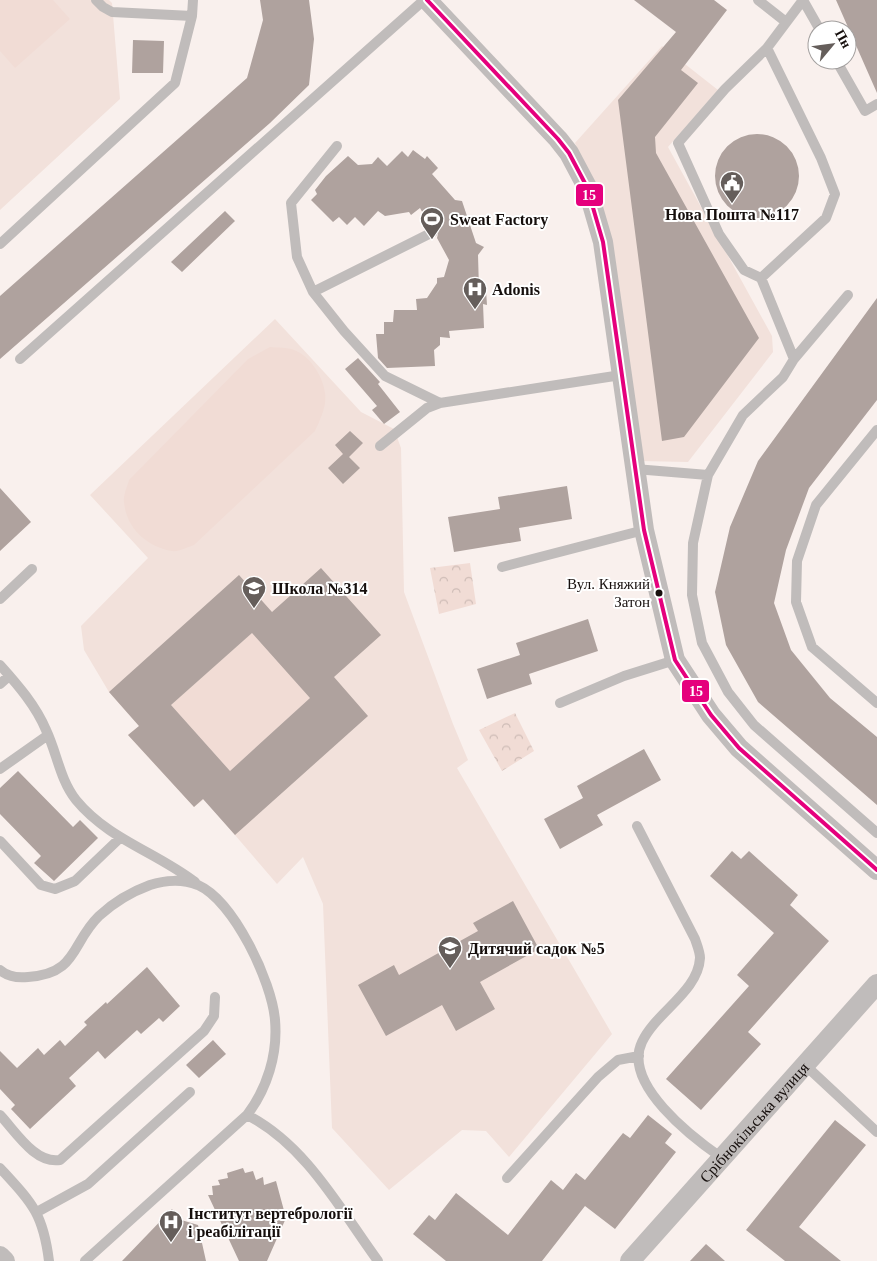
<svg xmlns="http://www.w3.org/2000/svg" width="877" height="1261" font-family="Georgia,serif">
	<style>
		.built { fill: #f2e1db }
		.park { fill: url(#park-crowns) }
		.garden { fill: #f1dcd5 }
		.building { fill: #afa29e; fill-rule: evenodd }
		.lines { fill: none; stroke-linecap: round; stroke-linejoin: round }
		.service { stroke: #c0bcbb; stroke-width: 10 }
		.minor { stroke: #c0bcbb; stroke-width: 20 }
		.bus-1-casing { stroke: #fff; stroke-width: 8 }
		.bus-1 { stroke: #e5007d; stroke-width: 4 }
		.bus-dot { fill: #160f0d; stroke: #fff; stroke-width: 2 }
		.labels { text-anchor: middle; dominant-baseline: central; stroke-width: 4; stroke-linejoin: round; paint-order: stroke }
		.bus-label { font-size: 15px; fill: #160f0d; stroke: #fff; text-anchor: end }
		.poi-label { font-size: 16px; font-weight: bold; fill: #160f0d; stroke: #fff; text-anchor: start }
		.street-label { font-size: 16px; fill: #160f0d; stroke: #fff }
		.line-badge { stroke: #fff; stroke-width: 2 }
		.badge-label { font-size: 14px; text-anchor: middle; font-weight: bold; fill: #fff }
	</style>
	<defs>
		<pattern id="park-crowns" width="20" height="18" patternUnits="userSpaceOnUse" patternTransform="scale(1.25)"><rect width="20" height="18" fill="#f1dcd5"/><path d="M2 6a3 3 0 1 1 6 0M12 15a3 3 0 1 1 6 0" fill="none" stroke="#cebcb6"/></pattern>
	</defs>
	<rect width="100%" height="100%" fill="#f9f0ed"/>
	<path class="built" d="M0,0H109L112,3L120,99L0,210Z
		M662,46L718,90L668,147L772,336L773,352L688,462L640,461L596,190L575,143Z
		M275,319L361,412L394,429L401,448L404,592L453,724L468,760L457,768L612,1034L509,1157L486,1131L462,1130L389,1190L332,1128L323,904L303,857L277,884L204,799L194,807L128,735L139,726L109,692L84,650L81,626L148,558L90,495Z"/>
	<path class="park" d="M470,563L476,604L439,614L430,568Z
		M515,713L534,751L502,771L479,730Z"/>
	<path class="garden" d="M0,0H53L70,19L15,68L0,51Z
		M270,347C277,348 287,347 294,350C310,356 323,376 325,393C327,406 320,420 315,431L194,545C188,547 178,552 172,551C147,547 126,528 124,502C123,496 127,487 129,480L248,359Z
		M252,633L310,698L230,771L171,705Z"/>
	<path class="building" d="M260,0H309L314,39L309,85L270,123L0,359V296L247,78L263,20Z
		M634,0H714L727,10L681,70L698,83L655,137L656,153L759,338L684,437L662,441L618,100L676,32Z
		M836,0H877V93Z
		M133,40L164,41L163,73H132Z
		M715 176a42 42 0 1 1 84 0a42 42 0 1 1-84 0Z
		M413,150L425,159L427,156L438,168L432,174L455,200L462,201L476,243L484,247L478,255L479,289L486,290L487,305L483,304L484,328L449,331L450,338L440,337V345L434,350L435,366L387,368L378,358L376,334H384V322H393L394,310H417L416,299L427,298L437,283V278L444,277L449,260L437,238L439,229L436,226H430L420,208L411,215L409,212L385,216L378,211L364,226L355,217L347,225L339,217L333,222L311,200L317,194L315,190L326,176L348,156L358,165L372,164L378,157L387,166L402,151L408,157Z
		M225,211L235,221L182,272L171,262Z
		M877,298V400L809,488L786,550L774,603L791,650L830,698L877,737V805L758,702L726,645L715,592L730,527L758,461Z
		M358,358L380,382L378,384L400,412L384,424L372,410L377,406L345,369Z
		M350,431L363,443L349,457L360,468L343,484L328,468L343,454L335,445Z
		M567,486L572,519L519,528L521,541L454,552L448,517L500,509L498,497Z
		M0,488L31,522L0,551Z
		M321,568L381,635L334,677L368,716L235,835L203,799L194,807L128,735L139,726L109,692L239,575L272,612ZM252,633L310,698L230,771L171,705Z
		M588,619L598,651L529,674L532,684L487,699L477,669L520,655L516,643Z
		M644,749L661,780L597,815L603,825L560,849L544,819L583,798L577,786Z
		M18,771L73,827L80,820L98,838L54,881L34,863L41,856L0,814V788Z
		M732,851L741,859L749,851L798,895L790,905L829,941L748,1032L761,1044L701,1110L666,1079L749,986L737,975L774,933L710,876Z
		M513,901L539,949L480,982L495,1009L456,1031L442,1005L386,1036L358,985L394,965L399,975L478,931L473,923Z
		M147,967L180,1006L163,1022L159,1018L141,1034L137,1030L105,1059L98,1051L69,1078L76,1086L30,1129L11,1109L15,1105L0,1089V1051L17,1068L38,1048L44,1055L60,1040L65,1046L87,1025L84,1022L106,1002L107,1004Z
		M213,1040L226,1054L199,1078L186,1065Z
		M648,1115L672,1134L665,1143L676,1152L615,1229L585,1206L542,1261H446L413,1234L429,1215L435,1220L456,1193L508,1235L551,1180L563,1190L576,1173L585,1180L623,1133L630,1138Z
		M835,1120L866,1145L799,1227L841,1261H785L746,1230Z
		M243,1168L245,1173L253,1171L256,1180L263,1177L264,1185L276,1181L286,1218L267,1261H239L208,1195H213L212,1186L220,1185L218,1180L228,1178L227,1173Z
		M172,1209L178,1219L198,1225L206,1261H122Z
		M706,1244L725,1261H690Z"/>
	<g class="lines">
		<path class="service" d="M96,0L103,7L112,12L192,16
			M758,0L786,22
			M803,0L767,48L725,89L678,143L719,234L744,270L761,278L794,359L783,377L743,415L708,475L693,543L692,595L702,643L728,692L754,725L877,833
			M803,0L820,30
			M836,60L865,111L877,104
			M337,146L291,203L297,257L313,292L344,331L385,376L440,403
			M0,244L175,83L192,16L193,0
			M761,278L826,218L835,194L821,158L767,48
			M313,292L433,232
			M20,359L424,0
			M794,359L848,295
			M877,430L816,505L797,561L796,602L812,647L877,703
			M380,446L427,408L440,403L621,375
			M635,469L708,475
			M502,567L644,530
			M0,599L32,569
			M0,665C18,685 36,706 46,730C57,753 60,780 76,800C108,839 156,852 195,882
			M0,684L9,676
			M560,703L624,676L675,660
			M0,769L48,735
			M637,826L695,939C697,945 700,952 700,958C698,992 656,1012 642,1042C622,1084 693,1138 722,1158
			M0,841L41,885L55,889L75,881L120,838
			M0,970C8,977 19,978 28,977C78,974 71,943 99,916C113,903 131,892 150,885C165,880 183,879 198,885C234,901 272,982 275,1020C278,1054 267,1089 247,1115L85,1261
			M805,1065L877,1132
			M0,1115C16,1132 35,1164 60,1160L204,1031L214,1016L215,997
			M247,1115C306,1145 340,1209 378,1261
			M0,1168C32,1203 43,1213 49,1261
			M507,1178L598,1077L618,1060L639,1056
			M37,1212L88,1184L190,1092"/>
		<g class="minor">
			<path d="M427,0L558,139L569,153L587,187L603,242L644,530L675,660L711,715L739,748L877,870"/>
			<path d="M0,1256L5,1261"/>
			<path id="s1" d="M630,1261L877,984"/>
		</g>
		<g class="bus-1-casing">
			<path id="bus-1" d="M427,0L558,139L569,153L587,187L603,242L644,530L675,660L711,715L739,748L877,870"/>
		</g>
		<use href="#bus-1" class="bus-1"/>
	</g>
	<defs>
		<g id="civic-pin" transform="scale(1.25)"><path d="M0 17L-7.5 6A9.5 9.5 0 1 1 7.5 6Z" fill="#655e5b" stroke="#fff"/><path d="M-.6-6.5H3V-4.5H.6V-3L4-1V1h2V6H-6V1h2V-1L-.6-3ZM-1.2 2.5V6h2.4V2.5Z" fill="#fff"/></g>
		<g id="stadium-pin" transform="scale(1.25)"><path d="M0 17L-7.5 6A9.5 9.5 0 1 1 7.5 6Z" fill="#655e5b" stroke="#fff"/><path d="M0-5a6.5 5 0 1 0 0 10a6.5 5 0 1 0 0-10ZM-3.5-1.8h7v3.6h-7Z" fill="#fff"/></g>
		<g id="hospital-pin" transform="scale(1.25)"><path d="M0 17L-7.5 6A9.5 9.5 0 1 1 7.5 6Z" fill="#655e5b" stroke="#fff"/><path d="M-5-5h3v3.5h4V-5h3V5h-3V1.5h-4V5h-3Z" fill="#fff"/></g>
		<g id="school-pin" transform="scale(1.25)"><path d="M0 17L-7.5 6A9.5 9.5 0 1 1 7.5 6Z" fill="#655e5b" stroke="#fff"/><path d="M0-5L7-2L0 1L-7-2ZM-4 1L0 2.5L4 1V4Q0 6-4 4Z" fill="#fff"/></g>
	</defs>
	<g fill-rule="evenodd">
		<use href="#civic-pin" x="732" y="183"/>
		<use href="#stadium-pin" x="432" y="219"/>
		<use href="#hospital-pin" x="475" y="289"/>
		<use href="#school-pin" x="254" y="588"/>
		<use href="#school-pin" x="450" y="948"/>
		<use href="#hospital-pin" x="171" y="1222"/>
	</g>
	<circle class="bus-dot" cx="659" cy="593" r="4.5"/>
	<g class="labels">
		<g class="bus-label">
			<text x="650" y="584">Вул. Княжий<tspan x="650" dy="18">Затон</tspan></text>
		</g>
		<g class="poi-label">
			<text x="732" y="214" text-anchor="middle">Нова Пошта №117</text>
			<text x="450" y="219">Sweat Factory</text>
			<text x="492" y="289">Adonis</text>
			<text x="272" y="588">Школа №314</text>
			<text x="468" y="948">Дитячий садок №5</text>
			<text x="188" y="1213">Інститут вертебрології<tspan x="188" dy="18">і реабілітації</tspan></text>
		</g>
		<g class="street-label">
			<text stroke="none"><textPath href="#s1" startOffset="186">Срібнокільська вулиця</textPath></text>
		</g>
	</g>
	<g class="line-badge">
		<rect x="575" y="183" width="29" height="24" rx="5" fill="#e5007d"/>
		<rect x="681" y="679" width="29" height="24" rx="5" fill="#e5007d"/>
	</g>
	<g class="badge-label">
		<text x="589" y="200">15</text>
		<text x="696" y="696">15</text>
	</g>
	<g transform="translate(832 45) rotate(61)"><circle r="24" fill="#ffffff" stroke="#a29f9e"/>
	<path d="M0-4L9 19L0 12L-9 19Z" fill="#655e5b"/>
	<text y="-8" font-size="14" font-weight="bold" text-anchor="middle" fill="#160f0d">Пн</text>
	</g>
</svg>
